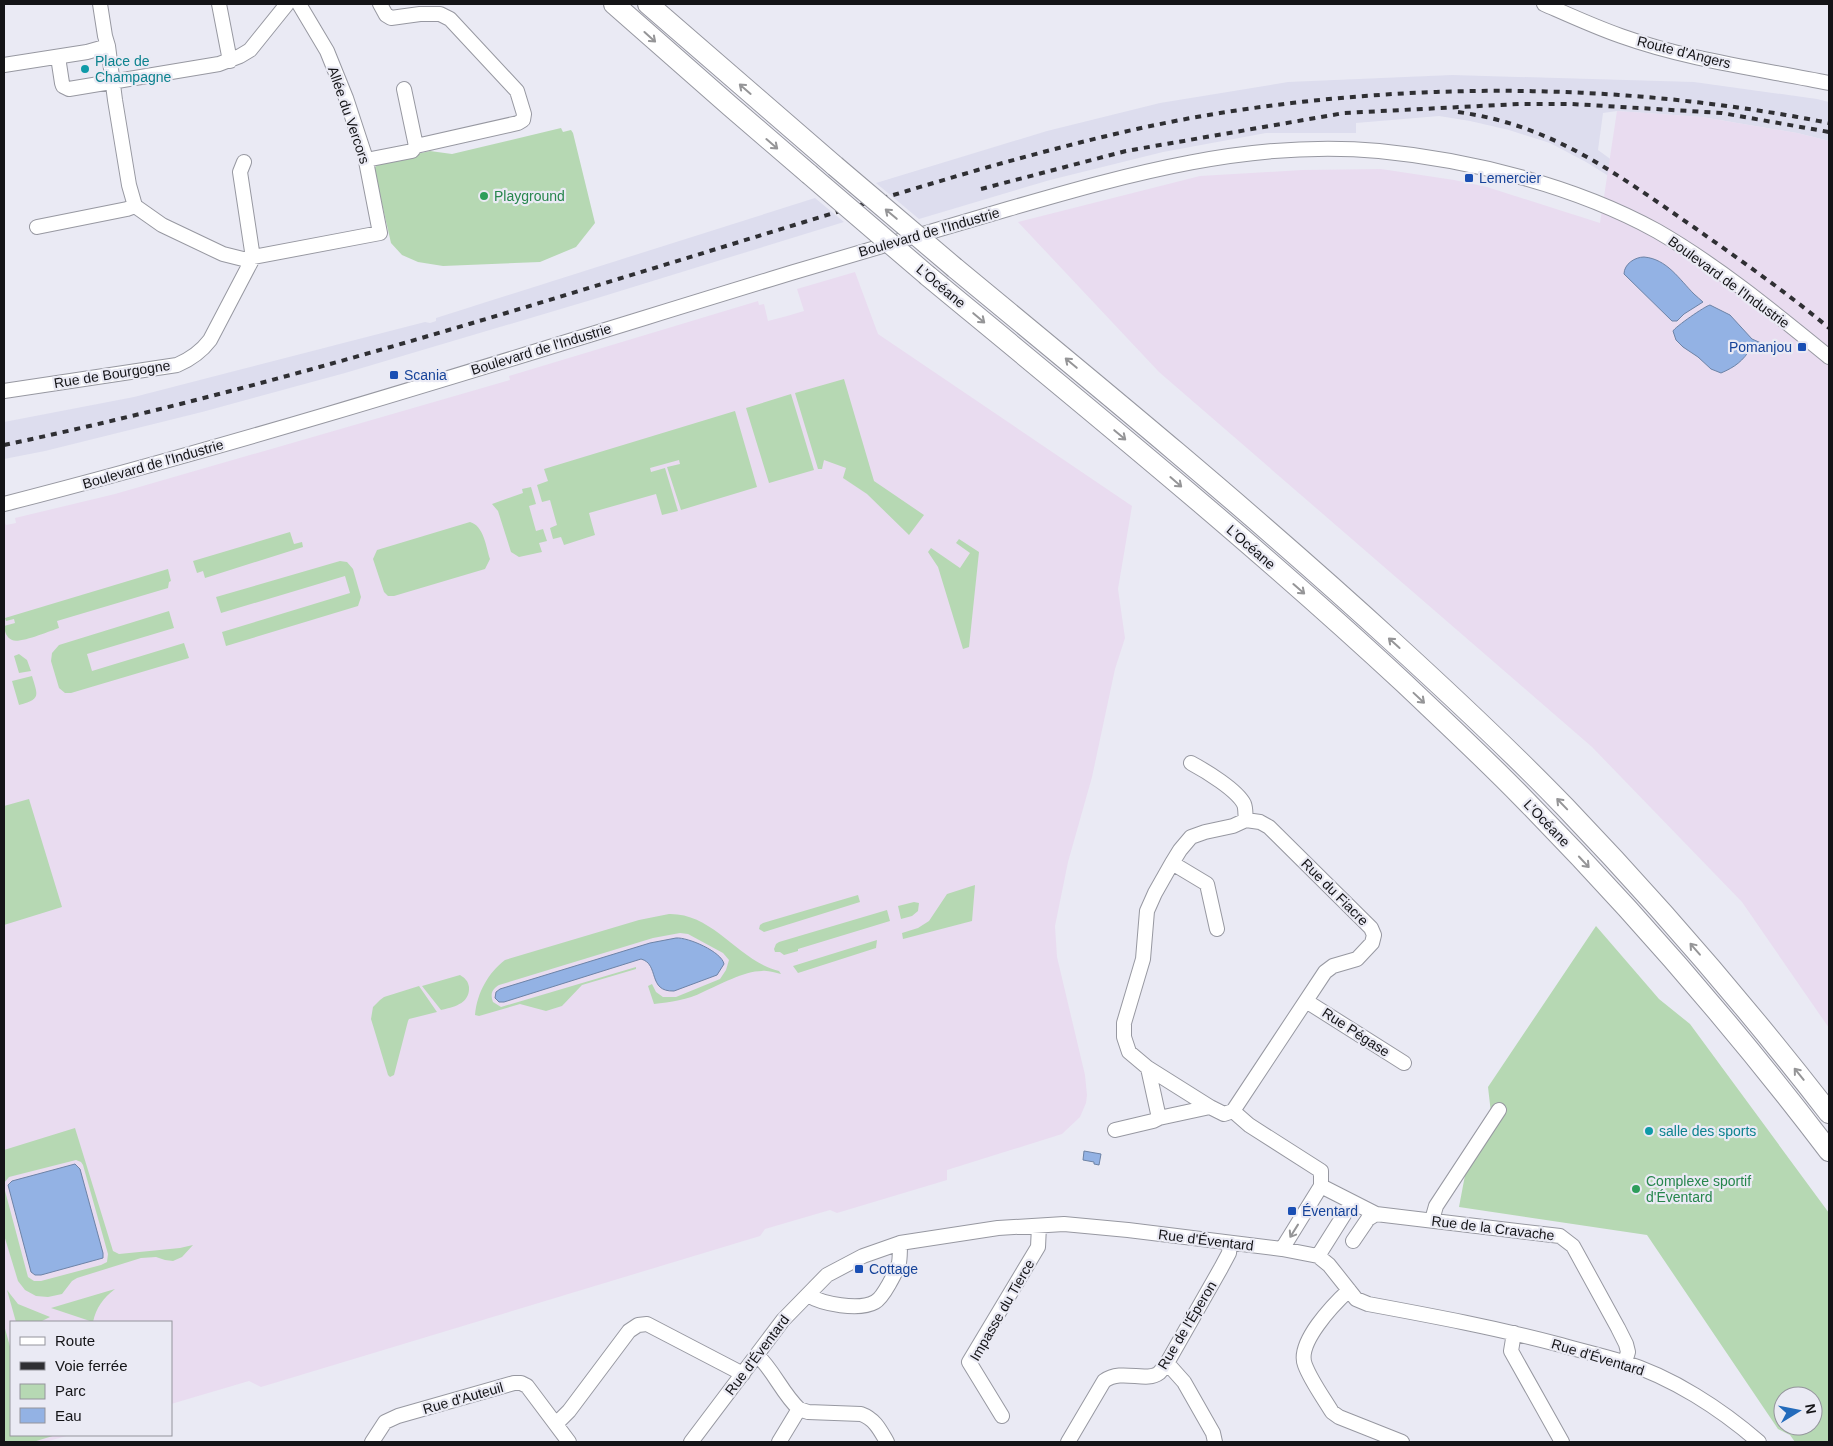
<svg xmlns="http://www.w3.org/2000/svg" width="1833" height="1446" font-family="Arial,sans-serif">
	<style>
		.built { fill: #dde }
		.industrial { fill: #e9dcf0 }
		.green { fill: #b6d8b3; fill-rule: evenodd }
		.water { fill: #93b2e4; stroke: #6d83a6 }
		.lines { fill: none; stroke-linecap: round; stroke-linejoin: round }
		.minor-casing { stroke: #9798a1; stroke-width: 16 }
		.highway-casing { stroke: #9798a1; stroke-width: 22 }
		.minor { stroke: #fff; stroke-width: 14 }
		.highway { stroke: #fff; stroke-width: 20 }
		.rail { stroke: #2f2f33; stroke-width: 4; stroke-dasharray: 6 6; stroke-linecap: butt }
		.highway-bridge-casing { stroke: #9798a1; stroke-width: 22; stroke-linecap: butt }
		.highway-bridge { stroke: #fff; stroke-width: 20 }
		.oneway { stroke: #959597 }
		.culture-dot { fill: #0f9aa8; stroke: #eaeaf4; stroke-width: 2 }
		.transit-dot { fill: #1a4fb4; stroke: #eaeaf4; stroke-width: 2 }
		.leisure-dot { fill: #2e9e5b; stroke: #eaeaf4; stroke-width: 2 }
		.labels { text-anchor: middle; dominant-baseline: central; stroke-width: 4.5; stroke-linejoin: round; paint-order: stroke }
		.street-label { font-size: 14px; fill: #141417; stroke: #eaeaf4 }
		.culture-label { font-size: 14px; fill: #0d838f; stroke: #eaeaf4; text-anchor: start }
		.transit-label { font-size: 14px; fill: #164399; stroke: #eaeaf4; text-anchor: start }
		.leisure-label { font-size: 14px; fill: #27864d; stroke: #eaeaf4; text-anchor: start }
	</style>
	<rect width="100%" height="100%" fill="#eaeaf4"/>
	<path class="built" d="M1452,75L1694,82L1817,99L1829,102V141L1797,133L1702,117L1617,111L1603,113L1598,150L1773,278L1586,162L1550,143L1509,130L1470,121L1439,116L1356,123V133H1266L1163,152L1050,180L919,219L876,183L1047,131L1160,103L1288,82Z
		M815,198L844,222L591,300L345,373L202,412L45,451L4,459V422L134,397L425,322L430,323L436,321V318Z"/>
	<path class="industrial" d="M1617,111L1702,117L1797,133L1829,141V1028L1742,902L1592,747L1159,372L1018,222L1200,176L1302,170L1381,169L1454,180L1487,187L1600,223Z
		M855,272L878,334L1132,506L1118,589L1125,638L1115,669L1092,777L1068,862L1055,926L1057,957L1085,1075L1087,1095L1086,1103L1080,1117L1062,1134L947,1170V1180L837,1213L830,1210L765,1229L760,1236L261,1387L249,1381L171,1404V1322H11V1435H70L45,1442H4V521L6,525L16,523L15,518L115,494L510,380L509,376L758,301L759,305L764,304L768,321L787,316L804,311L797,289Z"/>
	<path class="green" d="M561,128L563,132L571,130L573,133L595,223L576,247L540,262L443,266L418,262L402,255L391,243L374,169L378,163L430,151L452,154Z
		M844,379L874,481L924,515L909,535L867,494L843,478L846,468L824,460L822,469H818L795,393Z
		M791,394L814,470L769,483L746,408Z
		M735,411L757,487L681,510L667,467L680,464L679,460L650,468L651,472L665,468L678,511L662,515L656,494L589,513L595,535L564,545L561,537L553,539L550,528L557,525L550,500L542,502L537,485L548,481L544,469Z
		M531,487L536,504L529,506L536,531L543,529L547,541L539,543L542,552L519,557L511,552L498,511L492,504L523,493L522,489Z
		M470,522C484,526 486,547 490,559L485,569L394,596H388L384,592L373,559L377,550Z
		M290,532L294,544L302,542L303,547L205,578L203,571L197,573L193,561Z
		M959,539L979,552L969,647L963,649L938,567L928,552L931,548L960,568L970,553L956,543Z
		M340,561L347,562L353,569L361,597L358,606L226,646L222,632L350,593L345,576L221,613L216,597Z
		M168,569L171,581L169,582L168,588L57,621L59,628C50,631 19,644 12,640C6,637 5,632 4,626L15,623L14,619L6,621L5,618Z
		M169,611L174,628L87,654L92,671L184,643L189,658L71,693H65L59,688L51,661L52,653L59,645Z
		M19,654L27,660L31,671L19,673L14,656Z
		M32,676C38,696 41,699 19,705L12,681Z
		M29,799L62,907L4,925V806Z
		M975,885L972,921L903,939L902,933L918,928L929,921L947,894Z
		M858,895L860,902L764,932L759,929L760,925L763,923Z
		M914,902L919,903L918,911L912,916L901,919L898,906Z
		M887,910L890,921L798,949V951L784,955L780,952H775L774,949L776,944L779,942Z
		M669,914C714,913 738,961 779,971L781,974C775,973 768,970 762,971C744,971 719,985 703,992C688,1000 670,1002 654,1004L648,986L652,984L656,992L663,997H676L720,979L726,970L729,960L723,953L688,934L680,933L653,938L499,985C492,989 490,994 493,1002L501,1007L636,967V969L582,985L562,1006L546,1011L520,1004L479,1016L475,1015C477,993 488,973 505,960L639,920Z
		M1596,926L1659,999L1690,1024L1829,1213V1442H1795L1790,1435L1778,1429L1647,1235L1459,1207L1466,1170L1491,1113L1488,1087ZM1783,1396H1813V1426H1783Z
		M877,940L876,948L798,973L793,966Z
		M460,975C465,978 468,981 469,987C470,1004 453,1007 441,1010L422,986Z
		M419,986L437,1012L409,1019L408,1021L394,1075L390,1077L388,1075L371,1019L373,1007L380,1000L384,997Z
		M75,1128L113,1251L119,1254L180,1248L193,1245L182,1257L173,1261L165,1260L156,1257L141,1258L77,1278L72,1281L62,1294L48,1297L36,1296L25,1290L18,1281L4,1235V1187L28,1277L34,1281H41L101,1265L107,1262L108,1254L83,1165L81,1162L76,1160L9,1177L4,1183V1150Z
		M115,1289C103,1298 96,1308 93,1322L51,1308Z
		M7,1290L18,1304L50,1317L40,1322H16Z
		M4,1325L11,1350V1435H56L33,1442H4Z"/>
	<path class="water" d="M1644,257C1667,259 1679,279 1694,294C1697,297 1700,299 1703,302L1684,314L1677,321H1672L1624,274C1624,264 1635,257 1644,257Z
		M1710,305L1730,315L1752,339L1761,343L1759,348H1751C1743,361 1735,367 1721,373L1711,369L1698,357L1683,347L1676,340L1673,331C1675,327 1705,306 1710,305Z
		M676,938C688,937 722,952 724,964L717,975L674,991C647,992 660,964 641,959L504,1002H499L495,998L496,992L500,989L650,943Z
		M1084,1151L1101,1154L1099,1165L1094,1164V1162L1083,1160Z
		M75,1164L80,1169L103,1253V1258L41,1275H35L31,1272L8,1185L12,1181Z"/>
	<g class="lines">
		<g class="minor-casing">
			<path id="minor" d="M100,4L105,36L108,46L115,100L129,185L135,206L162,225L223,254L243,259L380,233L365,156L346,98L327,51L299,4
				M219,4L230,61
				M1544,4C1569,15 1595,27 1621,36C1688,60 1760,69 1829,83
				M58,57L62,83L63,86L69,89L219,64L240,56L250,50L287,4
				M4,65L87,52L108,46
				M404,89L416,146
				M366,160L412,151L416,146L518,123L523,120L524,114L517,91L450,19L440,14H420L391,18L386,15L380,4
				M37,227L127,209L135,206
				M4,391L177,365C191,359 201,352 210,340L253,258L240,172L244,162
				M4,504C270,436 532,352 794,272C866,251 937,230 1008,209C1129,174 1252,139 1379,151C1472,160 1575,186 1657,231C1718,266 1775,313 1829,357
				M1191,763C1206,771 1237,790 1244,804C1246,809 1245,815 1246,820L1260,822L1269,827L1371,928L1374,935L1372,943L1357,959L1333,966L1325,972L1233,1111
				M1172,863L1207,884L1217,929
				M1306,1001L1404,1063
				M1148,1068L1210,1107
				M1233,1111L1224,1114L1210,1107L1159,1118L1148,1068L1129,1052L1124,1037V1023L1143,959L1147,911L1155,893L1172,863L1180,850L1191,837L1205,832L1233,826L1246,820
				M1233,1111L1249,1125L1321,1171V1186L1282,1249
				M1115,1130L1153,1121L1159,1118
				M1321,1186L1376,1214
				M1432,1220L1436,1206L1499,1110
				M1353,1241L1368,1219L1376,1214L1560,1236L1573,1246L1618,1328L1626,1344L1628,1352L1625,1362
				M1318,1256L1352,1202
				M1349,1290C1334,1304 1296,1343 1305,1365C1311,1381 1323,1397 1332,1412L1339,1417L1402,1442
				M808,1295C822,1304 859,1311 875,1302C883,1298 896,1272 899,1263C900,1257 900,1250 900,1243
				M1514,1333L1511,1351L1562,1442
				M757,1355C774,1371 782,1393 799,1409L779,1442
				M1167,1363L1184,1382L1213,1433L1215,1442
				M799,1409L808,1412L861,1414C875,1419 880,1430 887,1442
				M1002,1416L969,1362L1038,1247L1039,1226
				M556,1424L569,1411L629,1331L638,1325L647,1324L743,1374
				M372,1442L385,1422L398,1416L514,1383H521L527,1386L569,1442
				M691,1442L783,1320L827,1275L863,1256L900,1243L998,1228L1064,1224L1128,1230L1282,1249L1318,1256L1329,1265L1356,1299L1368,1304C1433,1316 1497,1328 1561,1345C1582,1351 1603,1356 1623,1362C1672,1377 1721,1409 1759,1442
				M1068,1442L1104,1381C1122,1368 1146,1383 1159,1373C1162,1370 1165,1366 1167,1363L1221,1268L1229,1253L1230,1243"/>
		</g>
		<g class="highway-casing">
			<path id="highway" d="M614,4L730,106L809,174
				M648,4L835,166
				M955,268C1103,390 1251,512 1393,642C1451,695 1510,750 1565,807C1658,904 1746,1006 1829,1113
				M928,276C1089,409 1251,541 1404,683C1444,721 1484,758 1522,797C1632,909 1734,1026 1829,1151"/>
		</g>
		<use href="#minor" class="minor"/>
		<use href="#highway" class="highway"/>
		<path class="rail" d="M1458,112C1553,125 1618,175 1695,228C1740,260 1786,292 1829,328
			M981,189L1126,151L1344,113L1519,104H1572L1722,113L1829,132
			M4,445C335,375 656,264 981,169C1060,147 1139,126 1220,113C1421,81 1629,83 1829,123"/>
		<g class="highway-bridge-casing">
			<path id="highway-bridge" d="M835,166L955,268
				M809,174L928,276"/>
		</g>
		<use href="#highway-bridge" class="highway-bridge"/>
	</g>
	<defs><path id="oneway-shaft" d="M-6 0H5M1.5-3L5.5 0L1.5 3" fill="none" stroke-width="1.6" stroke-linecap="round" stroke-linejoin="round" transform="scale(1.25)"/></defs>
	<g class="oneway">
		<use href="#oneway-shaft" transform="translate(650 37) rotate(42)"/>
		<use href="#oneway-shaft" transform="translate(745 89) rotate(-139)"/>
		<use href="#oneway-shaft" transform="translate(772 144) rotate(41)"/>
		<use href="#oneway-shaft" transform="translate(891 214) rotate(-140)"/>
		<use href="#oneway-shaft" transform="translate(979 318) rotate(40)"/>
		<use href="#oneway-shaft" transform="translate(1071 363) rotate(-140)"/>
		<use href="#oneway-shaft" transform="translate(1120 435) rotate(40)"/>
		<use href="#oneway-shaft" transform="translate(1176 482) rotate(41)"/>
		<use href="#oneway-shaft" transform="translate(1299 589) rotate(41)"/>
		<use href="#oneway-shaft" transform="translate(1394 643) rotate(-138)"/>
		<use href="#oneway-shaft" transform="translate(1419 698) rotate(43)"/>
		<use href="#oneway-shaft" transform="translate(1562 804) rotate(-134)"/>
		<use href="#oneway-shaft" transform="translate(1584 862) rotate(47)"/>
		<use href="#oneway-shaft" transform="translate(1695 949) rotate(-131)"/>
		<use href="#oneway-shaft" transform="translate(1799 1074) rotate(-129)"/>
		<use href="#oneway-shaft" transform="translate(1294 1231) rotate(122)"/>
	</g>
	<g class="culture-dot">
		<circle cx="85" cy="69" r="5"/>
		<circle cx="1649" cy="1131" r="5"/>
	</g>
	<g class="transit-dot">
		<rect x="1464" y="173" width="10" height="10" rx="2.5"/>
		<rect x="1797" y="342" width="10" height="10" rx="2.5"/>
		<rect x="389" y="370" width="10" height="10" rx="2.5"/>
		<rect x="1287" y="1206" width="10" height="10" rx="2.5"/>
		<rect x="854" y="1264" width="10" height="10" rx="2.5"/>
	</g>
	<g class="leisure-dot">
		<circle cx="484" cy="196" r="5"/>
		<circle cx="1636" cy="1189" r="5"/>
	</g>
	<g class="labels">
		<g class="street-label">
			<text transform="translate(1684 52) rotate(14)">Route d'Angers</text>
			<text transform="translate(349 115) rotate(71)">Allée du Vercors</text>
			<text transform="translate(929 232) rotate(-16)">Boulevard de l'Industrie</text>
			<text transform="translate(1729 282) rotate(36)">Boulevard de l'Industrie</text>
			<text transform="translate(941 286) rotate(40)">L’Océane</text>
			<text transform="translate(541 349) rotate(-17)">Boulevard de l'Industrie</text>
			<text transform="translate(112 374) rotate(-9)">Rue de Bourgogne</text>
			<text transform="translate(153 464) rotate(-16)">Boulevard de l'Industrie</text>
			<text transform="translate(1251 547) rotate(41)">L’Océane</text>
			<text transform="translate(1547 823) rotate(46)">L’Océane</text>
			<text transform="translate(1335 892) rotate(45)">Rue du Fiacre</text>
			<text transform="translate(1356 1032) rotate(33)">Rue Pégase</text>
			<text transform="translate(1493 1228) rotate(7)">Rue de la Cravache</text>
			<text transform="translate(1206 1240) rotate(7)">Rue d'Éventard</text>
			<text transform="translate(1002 1310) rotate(-60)">Impasse du Tierce</text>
			<text transform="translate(1187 1325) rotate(-59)">Rue de l'Éperon</text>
			<text transform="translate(757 1355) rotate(-53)">Rue d'Éventard</text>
			<text transform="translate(1598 1357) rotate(17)">Rue d'Éventard</text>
			<text transform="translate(463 1398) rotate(-16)">Rue d'Auteuil</text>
		</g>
		<g class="culture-label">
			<text x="95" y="61">Place de<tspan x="95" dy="16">Champagne</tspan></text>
			<text x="1659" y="1131">salle des sports</text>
		</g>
		<g class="transit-label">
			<text x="1479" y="178">Lemercier</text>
			<text x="1792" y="347" text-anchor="end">Pomanjou</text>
			<text x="404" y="375">Scania</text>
			<text x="1302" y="1211">Éventard</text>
			<text x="869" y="1269">Cottage</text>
		</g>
		<g class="leisure-label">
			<text x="494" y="196">Playground</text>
			<text x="1646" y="1181">Complexe sportif<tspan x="1646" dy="16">d'Éventard</tspan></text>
		</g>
	</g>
	<rect width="1833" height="1446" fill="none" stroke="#141417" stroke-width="10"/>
	<rect x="10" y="1321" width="162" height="115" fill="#eaeaf4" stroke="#94949c"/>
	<rect x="20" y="1337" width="25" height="8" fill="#ffffff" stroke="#94949c"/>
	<text x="55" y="1346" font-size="15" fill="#141417">Route</text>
	<rect x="20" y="1362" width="25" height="8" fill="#2f2f33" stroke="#94949c"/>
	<text x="55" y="1371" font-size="15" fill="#141417">Voie ferrée</text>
	<rect x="20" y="1384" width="25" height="15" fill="#b6d8b3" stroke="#94949c"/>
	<text x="55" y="1396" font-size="15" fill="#141417">Parc</text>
	<rect x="20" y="1408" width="25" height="15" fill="#93b2e4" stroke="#94949c"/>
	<text x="55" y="1421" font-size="15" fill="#141417">Eau</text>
	<g transform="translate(1798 1411) rotate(80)"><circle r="24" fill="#eaeaf4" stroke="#94949c"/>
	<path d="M0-4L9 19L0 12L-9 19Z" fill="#236bbb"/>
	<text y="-8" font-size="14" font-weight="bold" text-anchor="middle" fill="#141417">N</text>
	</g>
</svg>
